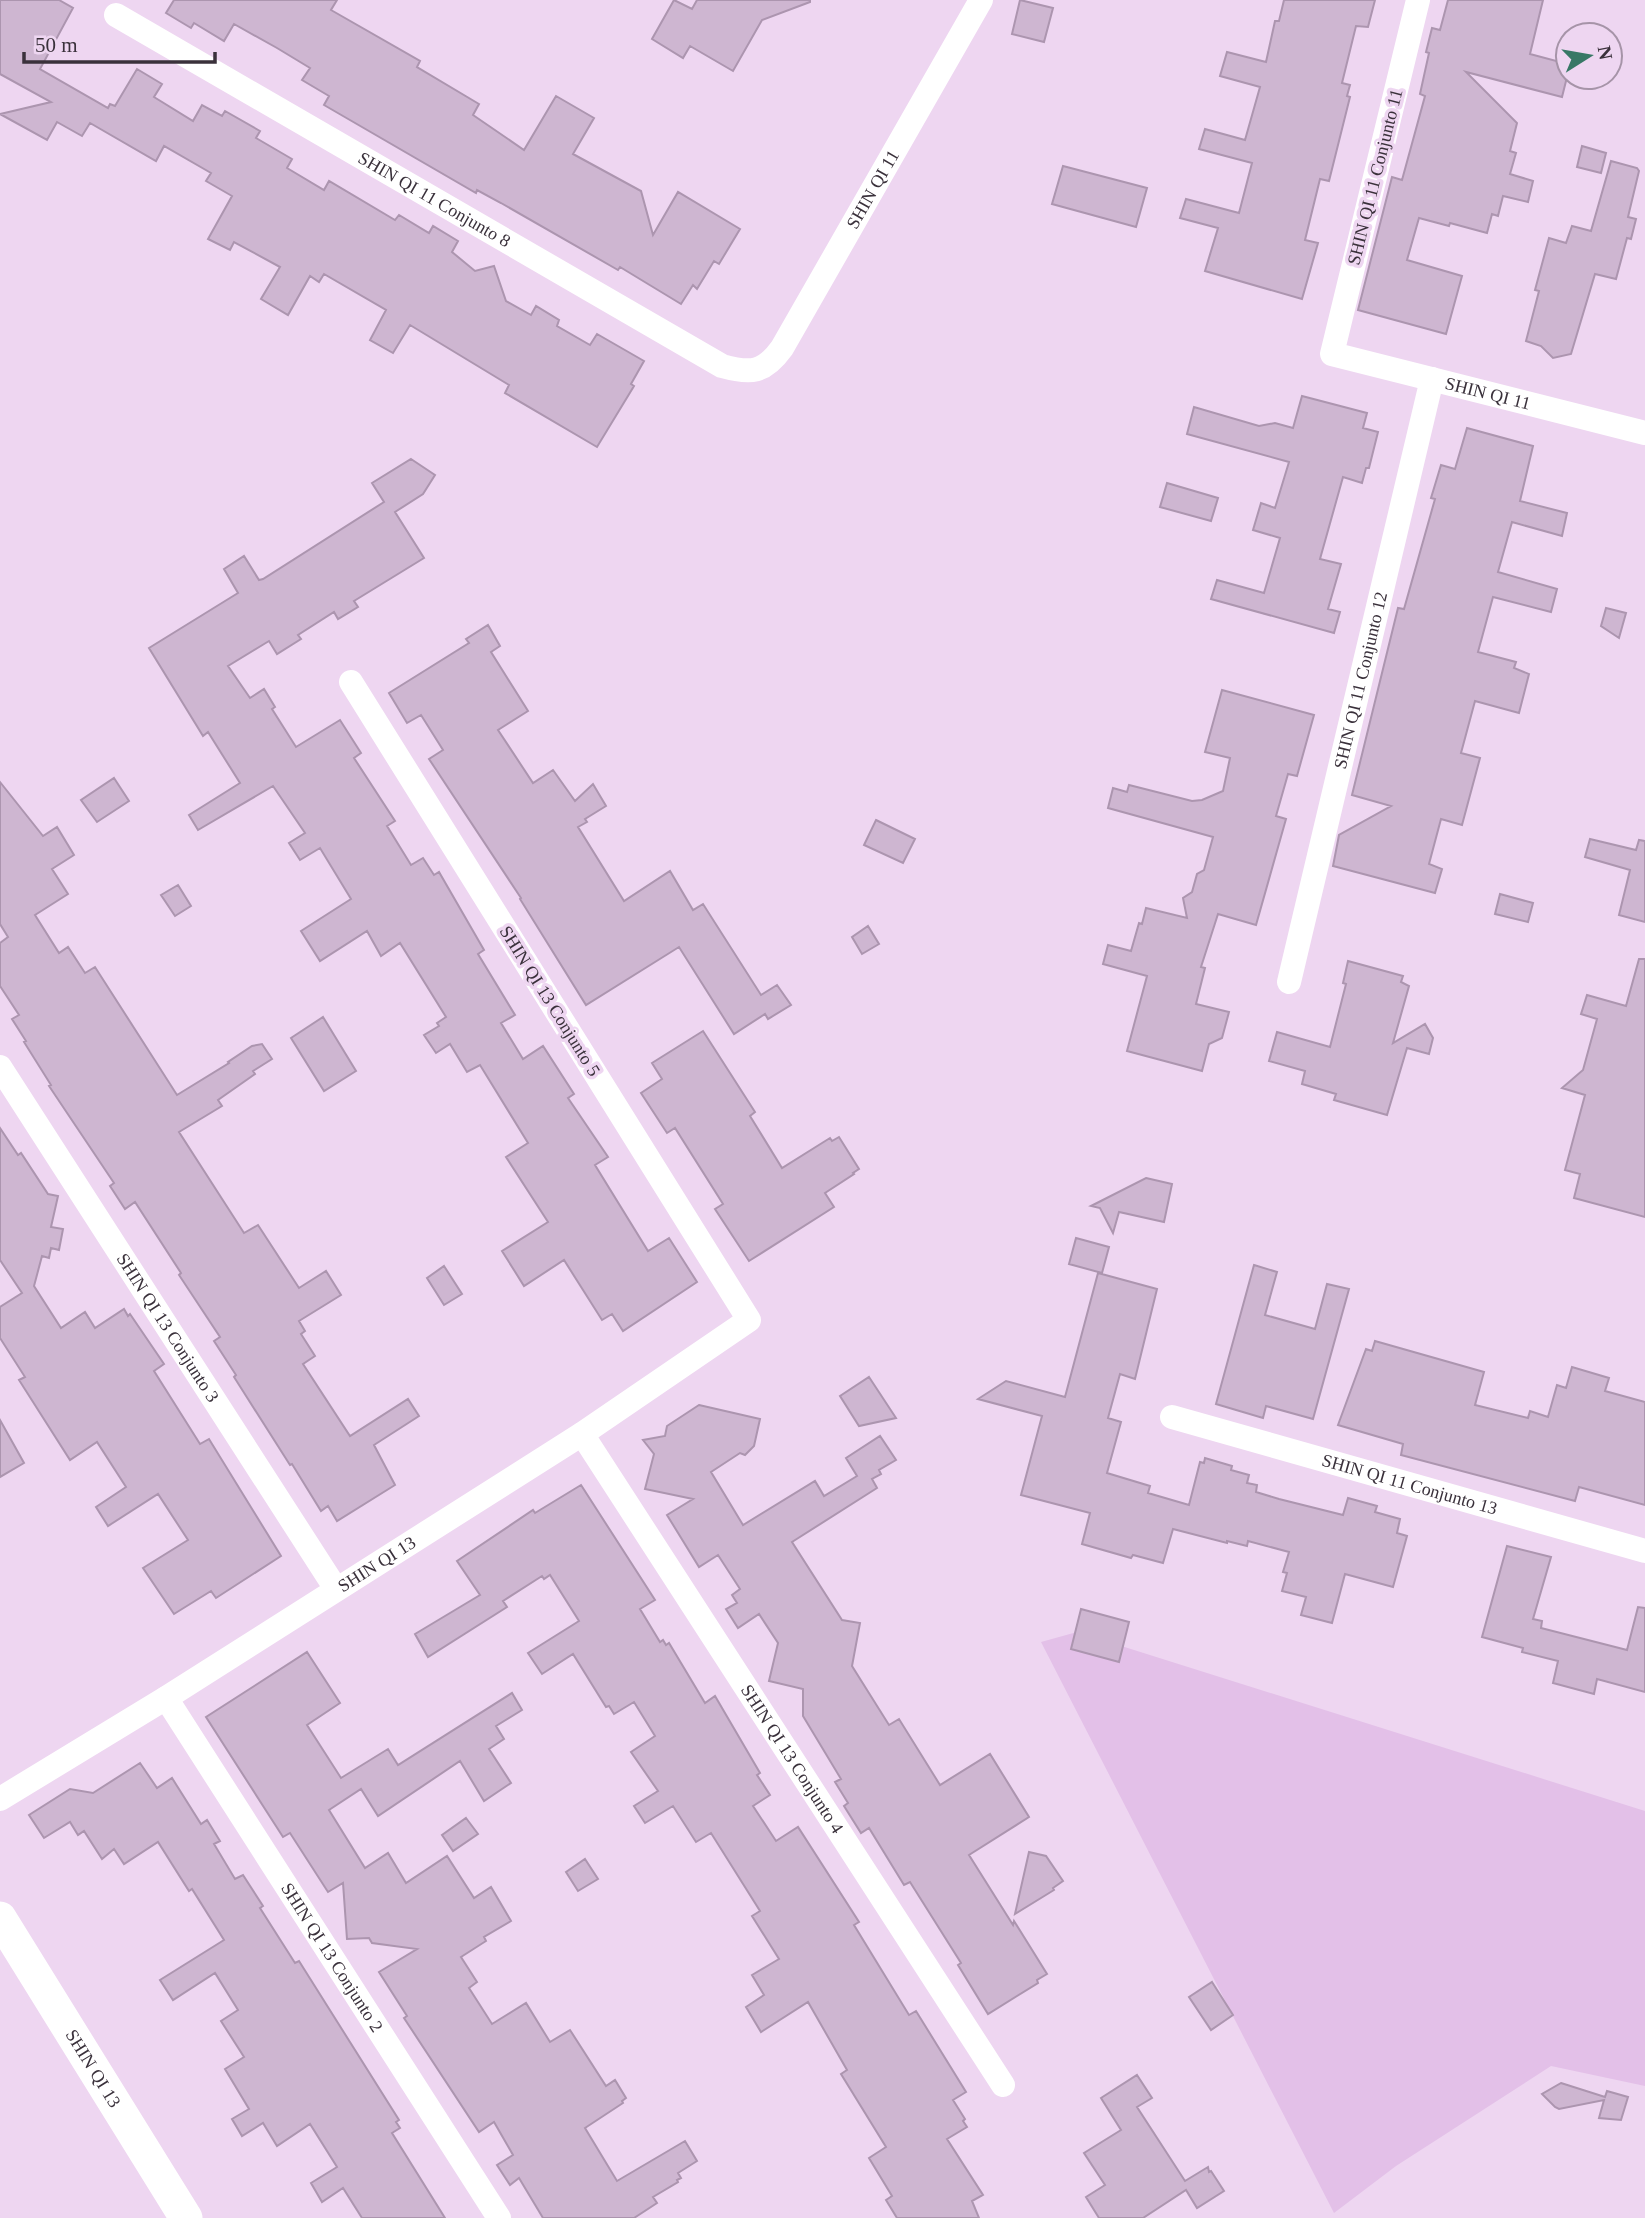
<svg xmlns="http://www.w3.org/2000/svg" width="1645" height="2218" font-family="Georgia,serif">
	<style>
		.green { fill: #e3c0e8 }
		.building { fill: #ceb6d1; stroke: #ac95af; stroke-width: 2 }
		.lines { fill: none; stroke-linecap: round; stroke-linejoin: round }
		.street { stroke: #fff; stroke-width: 24 }
		.secondary { stroke: #fff; stroke-width: 33 }
		.labels { text-anchor: middle; dominant-baseline: central; stroke-width: 7; stroke-linejoin: round; paint-order: stroke }
		.street-label { font-size: 18px; fill: #3a313b; stroke: #eed6f1 }
	</style>
	<rect width="100%" height="100%" fill="#eed6f1"/>
	<path class="green" d="M1077,1632L1645,1811V2086L1551,2066L1396,2166L1334,2213L1041,1642Z"/>
	<path class="building" d="M0,0H59L73,8L40,69L108,108L110,104L115,106L137,69L162,84L154,97L193,121L202,105L222,116L225,111L260,131L256,138L292,159L287,168L324,190L329,181L395,220L399,215L429,233L433,226L458,241L452,252L475,271L494,266L506,301L531,315L536,306L559,320L557,326L590,345L597,334L644,361L631,384L634,386L597,447L505,393L509,385L410,325L393,353L370,340L386,310L324,274L319,282L310,276L288,315L261,299L280,267L234,242L230,250L208,239L232,196L206,181L211,173L164,146L156,161L90,123L82,136L57,122L47,140L0,114L51,102L0,74Z
		M174,0H337L331,10L420,61L417,67L479,104L473,115L524,150L556,96L594,118L573,154L641,191L653,235L678,192L740,229L719,264L714,261L697,289L693,285L681,304L620,267L618,270L501,203L477,190L476,193L324,105L329,96L302,80L310,68L277,48L234,24L224,41L194,23L191,28L166,13Z
		M674,0L692,9L697,0H810V2L762,20L733,71L690,46L683,58L652,39Z
		M1020,0L1053,8L1044,42L1012,34Z
		M1284,0H1375L1368,27L1356,26L1342,83L1350,85L1347,96L1350,97L1329,181L1320,179L1305,240L1318,243L1302,299L1205,271L1218,228L1180,218L1186,199L1239,213L1252,163L1199,149L1205,129L1245,140L1260,87L1220,76L1227,52L1266,62L1275,21H1279Z
		M1448,0H1543L1530,54L1564,63L1568,73L1562,97L1466,72L1517,123L1510,151L1516,153L1510,174L1533,181L1528,202L1503,196L1498,216L1492,214L1487,233L1450,223L1449,226L1419,218L1407,260L1462,276L1446,334L1358,310L1392,177L1402,180L1425,96L1420,94L1429,53L1426,52L1432,28L1440,30Z
		M1582,146L1606,153L1601,173L1577,167Z
		M1611,161L1637,168L1639,171L1628,217L1636,219L1631,239L1627,238L1616,279L1595,274L1571,354L1553,358L1541,346L1526,341L1539,291L1535,290L1549,238L1566,243L1572,226L1591,231Z
		M1063,166L1147,188L1136,227L1052,204Z
		M1302,396L1367,413L1363,428L1378,432L1369,468H1366L1362,483L1343,477L1320,559L1341,564L1328,609L1340,612L1334,633L1211,599L1217,580L1264,593L1280,538L1253,530L1261,503L1275,508L1289,462L1187,434L1194,407L1259,426L1275,423L1293,428Z
		M1467,428L1533,446L1520,501L1567,513L1562,536L1512,522L1498,572L1557,589L1551,612L1493,597L1478,652L1516,662L1514,668L1529,674L1519,713L1475,701L1461,753L1480,758L1462,825L1441,819L1429,864L1442,869L1435,893L1333,866L1339,835L1391,806L1352,795L1398,608L1404,609L1435,499L1431,498L1441,465L1455,469Z
		M411,459L435,475L423,494L395,512L424,558L354,601L358,607L338,619L334,612L298,635L301,639L277,654L269,641L228,666L250,698L264,689L275,707L272,709L296,747L340,720L361,753L354,758L395,821L387,826L411,865L423,858L434,875L439,872L484,950L478,954L515,1015L501,1023L523,1059L543,1046L574,1094L568,1098L608,1157L595,1165L648,1251L669,1238L697,1282L623,1331L612,1314L602,1320L564,1260L524,1286L502,1251L548,1222L506,1157L528,1143L480,1065L467,1072L450,1044L436,1053L424,1035L439,1026L437,1023L446,1017L400,943L381,956L367,931L320,961L301,931L351,899L320,848L300,860L289,843L305,833L273,786L198,830L189,815L240,783L208,732L203,736L149,648L238,593L224,569L244,556L259,580L263,579L384,502L372,483Z
		M1167,483L1218,498L1211,521L1160,507Z
		M1606,608L1626,613L1619,638L1601,626Z
		M488,625L500,646L491,652L528,711L498,730L533,783L553,770L575,801L593,784L606,806L585,819L587,822L578,827L624,901L670,871L693,910L703,904L761,995L777,985L791,1005L768,1019L765,1014L734,1034L679,947L586,1005L520,899L521,898L429,759L443,750L421,715L407,723L389,693L469,643L466,639Z
		M1222,690L1314,715L1297,776L1288,774L1276,816L1286,819L1256,925L1218,914L1201,967L1205,968L1196,1004L1229,1012L1222,1038L1209,1044L1202,1071L1127,1051L1147,976L1103,964L1108,945L1131,951L1139,923L1142,924L1146,908L1187,918L1183,898L1192,892L1197,874L1204,870L1213,837L1108,808L1113,788L1127,792L1129,785L1192,801L1202,800L1223,791L1230,758L1205,752Z
		M114,778L129,801L97,822L81,800Z
		M0,782L43,836L57,827L74,855L52,869L68,894L35,915L59,953L68,947L85,973L95,967L177,1095L229,1063L228,1062L252,1046L262,1044L272,1059L253,1071L255,1074L218,1100L222,1106L179,1132L244,1233L258,1225L299,1288L326,1271L341,1295L299,1321L305,1331L301,1334L315,1356L303,1364L350,1436L408,1399L419,1416L374,1445L395,1485L337,1521L328,1506L321,1511L292,1464L290,1465L234,1377L236,1375L214,1341L220,1337L179,1275L181,1273L135,1202L125,1209L110,1186L114,1183L49,1086L51,1085L24,1042L26,1041L12,1019L19,1015L0,986V943L8,937L0,924Z
		M876,820L915,839L903,863L864,845Z
		M1590,839L1636,850L1639,840L1645,841V922L1619,915L1630,870L1585,857Z
		M178,885L191,906L175,916L161,895Z
		M1500,894L1533,903L1528,922L1495,914Z
		M868,926L879,944L862,954L852,937Z
		M1639,959H1645V1217L1574,1198L1580,1174L1565,1170L1585,1095L1562,1088L1583,1070L1597,1019L1581,1014L1587,995L1626,1006Z
		M1348,961L1403,976L1401,982L1409,986L1393,1043L1425,1024L1433,1038L1429,1054L1407,1048L1387,1115L1334,1100L1336,1094L1302,1084L1305,1071L1269,1061L1277,1032L1330,1047L1346,984L1343,983Z
		M323,1017L356,1071L324,1091L291,1038Z
		M703,1031L755,1112L750,1116L782,1168L830,1138L832,1141L839,1137L859,1169L853,1173L854,1174L825,1193L834,1207L749,1261L715,1209L723,1204L675,1128L667,1133L641,1093L662,1079L652,1063Z
		M0,1128L18,1155L21,1153L48,1194L58,1196L51,1227L63,1229L59,1250L51,1248L49,1258L42,1256L34,1286L61,1328L85,1312L95,1328L124,1309L128,1316L130,1314L164,1364L154,1371L200,1444L209,1439L281,1556L216,1598L211,1591L174,1614L143,1568L188,1540L158,1494L108,1526L96,1507L126,1487L97,1442L70,1460L19,1380L25,1377L0,1338V1307L22,1293L0,1260Z
		M1146,1178L1172,1184L1164,1222L1119,1212L1113,1233L1100,1208L1091,1206Z
		M1076,1238L1109,1247L1102,1273L1069,1264Z
		M1254,1265L1277,1272L1265,1315L1315,1329L1327,1284L1349,1289L1313,1419L1266,1406L1263,1418L1216,1404Z
		M444,1266L462,1294L444,1305L427,1278Z
		M1098,1273L1157,1289L1135,1379L1120,1374L1108,1418L1121,1422L1107,1473L1150,1486L1148,1493L1189,1505L1200,1462L1204,1463L1205,1458L1232,1466L1231,1470L1249,1475L1247,1483L1257,1485L1256,1492L1279,1499L1343,1515L1348,1498L1377,1506L1375,1512L1400,1519L1397,1533L1407,1536L1393,1587L1345,1574L1332,1623L1301,1615L1306,1597L1282,1591L1287,1573L1283,1572L1289,1552L1248,1541L1247,1546L1227,1541V1543L1173,1529L1163,1563L1133,1555L1131,1558L1082,1544L1090,1513L1021,1495L1042,1416L978,1399L1006,1381L1065,1397Z
		M1375,1341L1484,1372L1475,1405L1528,1418L1530,1411L1548,1417L1557,1385L1566,1388L1572,1367L1609,1378L1605,1391L1645,1402V1505L1579,1487L1575,1501L1401,1455L1403,1444L1338,1425L1366,1349L1372,1351Z
		M869,1377L896,1418L859,1426L840,1396Z
		M699,1405L760,1419L754,1446L745,1455L740,1453L711,1472L743,1525L815,1481L824,1496L857,1476L846,1458L880,1436L896,1460L879,1470L881,1474L872,1479L877,1488L792,1542L842,1620L860,1623L852,1666L889,1725L899,1719L940,1785L990,1754L1029,1817L969,1855L1013,1925L1014,1921L1047,1974L1037,1980L1038,1983L988,2014L958,1965L961,1963L910,1882L904,1885L869,1828L861,1833L844,1806L848,1803L835,1782L841,1779L803,1716V1689L769,1681L778,1643L759,1614L738,1628L726,1609L737,1603L732,1595L740,1589L718,1555L699,1567L667,1515L693,1499L645,1489L654,1454L643,1440L665,1436L667,1426Z
		M0,1420L24,1463L0,1477Z
		M581,1485L655,1600L640,1609L660,1642L663,1640L666,1645L669,1643L705,1703L715,1696L760,1773L757,1775L770,1795L753,1806L776,1841L798,1827L859,1922L854,1925L909,2015L916,2011L966,2092L953,2100L965,2119L963,2121L967,2127L947,2139L983,2195L972,2201L979,2218H897L886,2200L892,2196L869,2158L886,2147L841,2074L847,2070L808,2002L761,2032L746,2007L764,1995L752,1975L779,1959L752,1916L760,1911L711,1833L696,1842L673,1806L645,1823L634,1806L658,1791L631,1752L655,1736L634,1702L614,1714L609,1706L606,1707L573,1654L542,1674L528,1653L579,1621L550,1575L544,1579L542,1576L503,1601L507,1607L428,1657L415,1634L480,1595L457,1561L533,1510L535,1513Z
		M1507,1546L1551,1557L1533,1619L1542,1621L1541,1628L1627,1650L1638,1607L1645,1608V1692L1597,1679L1594,1694L1553,1683L1558,1661L1522,1652L1523,1648L1482,1637Z
		M1081,1609L1129,1622L1119,1662L1071,1649Z
		M307,1652L340,1703L307,1725L341,1778L388,1749L398,1765L512,1693L522,1710L496,1726L504,1739L489,1749L511,1783L484,1801L460,1761L378,1816L361,1789L329,1810L365,1868L388,1853L406,1883L447,1856L474,1898L491,1887L511,1921L484,1937L486,1941L461,1957L477,1982L469,1988L492,2024L526,2003L550,2042L570,2030L606,2086L615,2080L626,2098L622,2101L623,2103L585,2128L617,2181L685,2141L697,2161L678,2173L681,2178L677,2180L678,2182L653,2197L657,2203L634,2218H543L519,2178L510,2185L497,2165L513,2155L494,2122L479,2132L404,2018L407,2016L379,1972L417,1949L372,1943L369,1938L347,1939L343,1883L328,1892L290,1833L283,1837L206,1717Z
		M140,1763L157,1788L172,1778L201,1824L207,1820L220,1841L214,1844L235,1879L243,1875L263,1906L260,1908L295,1963L299,1961L399,2120L396,2122L400,2128L392,2133L445,2218H362L343,2188L322,2202L311,2183L337,2167L310,2124L277,2146L263,2123L242,2136L232,2119L249,2109L225,2069L244,2057L221,2021L238,2010L215,1973L173,2000L160,1980L224,1940L192,1889L189,1891L158,1842L124,1864L114,1849L102,1859L84,1831L78,1835L70,1822L44,1838L29,1815L70,1789L93,1793Z
		M466,1818L478,1834L453,1851L442,1835Z
		M1029,1852L1046,1856L1063,1881L1053,1888L1054,1890L1015,1914Z
		M585,1859L598,1879L578,1891L566,1872Z
		M1212,1982L1233,2015L1211,2030L1189,1997Z
		M1137,2075L1152,2098L1137,2107L1185,2181L1208,2167L1209,2172L1211,2171L1224,2191L1197,2208L1186,2190L1143,2218H1099L1086,2197L1105,2185L1084,2153L1121,2130L1101,2098Z
		M1561,2083L1605,2097L1607,2091L1628,2097L1621,2120L1599,2118L1604,2100L1559,2109L1555,2107L1542,2094Z"/>
	<g class="lines">
		<g class="street">
			<path id="s1" d="M1418,0L1332,354L1645,433"/>
			<path id="s2" d="M116,15L722,366C751,374 764,373 782,348L981,0"/>
			<path id="s3" d="M1289,982L1432,379"/>
			<path id="s4" d="M0,1067L336,1589"/>
			<path id="s5" d="M1172,1417L1645,1551"/>
			<path id="s6" d="M582,1434L1003,2085"/>
			<path id="s7" d="M166,1698L499,2218"/>
			<path id="s8" d="M0,1799L166,1698L582,1434L749,1320L351,682"/>
		</g>
		<path class="secondary" id="s9" d="M0,1918L186,2218"/>
	</g>
	<g class="labels">
		<g class="street-label">
			<text transform="translate(1375 177) rotate(-76)">SHIN QI 11 Conjunto 11</text>
			<text stroke="none"><textPath href="#s2" startOffset="952">SHIN QI 11</textPath></text>
			<text stroke="none"><textPath href="#s2" startOffset="368">SHIN QI 11 Conjunto 8</textPath></text>
			<text stroke="none"><textPath href="#s1" startOffset="525">SHIN QI 11</textPath></text>
			<text stroke="none"><textPath href="#s3" startOffset="310">SHIN QI 11 Conjunto 12</textPath></text>
			<text transform="translate(550 1001) rotate(58)">SHIN QI 13 Conjunto 5</text>
			<text stroke="none"><textPath href="#s4" startOffset="310">SHIN QI 13 Conjunto 3</textPath></text>
			<text stroke="none"><textPath href="#s5" startOffset="247">SHIN QI 11 Conjunto 13</textPath></text>
			<text stroke="none"><textPath href="#s8" startOffset="444">SHIN QI 13</textPath></text>
			<text stroke="none"><textPath href="#s6" startOffset="387">SHIN QI 13 Conjunto 4</textPath></text>
			<text stroke="none"><textPath href="#s7" startOffset="308">SHIN QI 13 Conjunto 2</textPath></text>
			<text stroke="none"><textPath href="#s9" startOffset="177">SHIN QI 13</textPath></text>
		</g>
	</g>
	<g transform="translate(1589 56) rotate(79)"><circle r="33" fill="#eed6f1" stroke="#a694a8" stroke-width="2"/>
	<path d="M0-5L12 26L0 18L-12 26Z" fill="#387866"/>
	<text y="-10" font-size="19" font-weight="bold" text-anchor="middle" fill="#3a313b">N</text>
	</g>
	<path d="M24 52v10h191v-10" fill="none" stroke="#3a313b" stroke-width="3.5"/>
	<text x="35" y="52" font-size="21" fill="#3a313b" stroke="#eed6f1" stroke-width="5" paint-order="stroke">50 m</text>
</svg>
